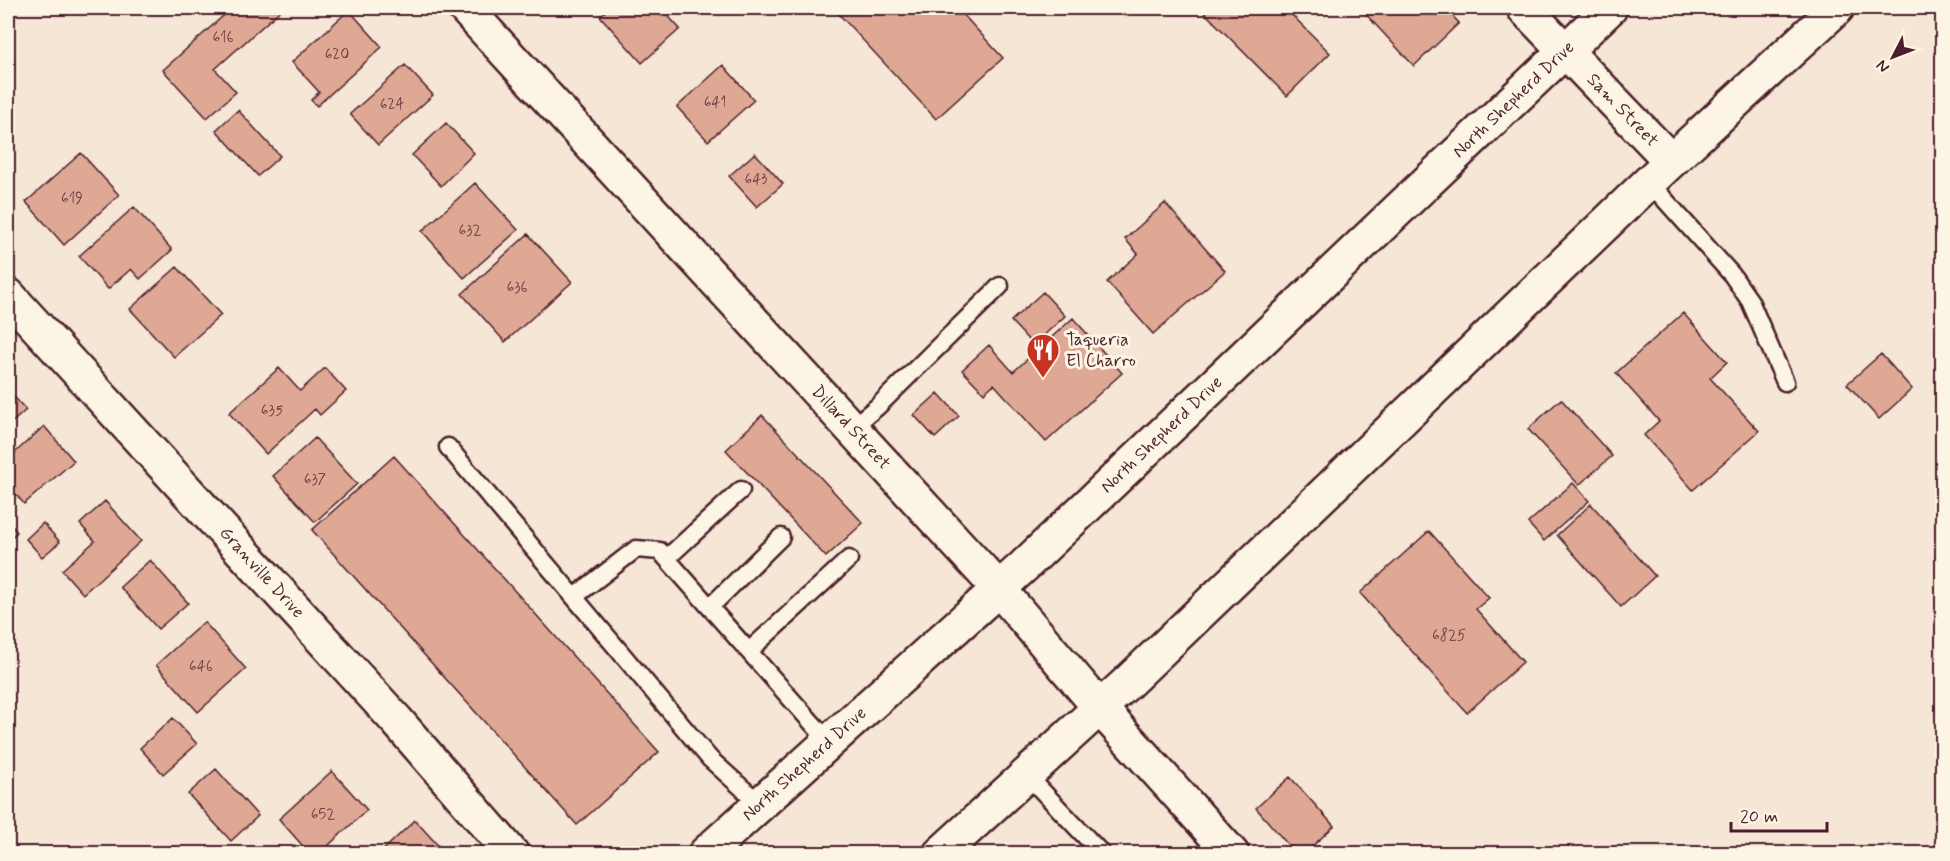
<svg xmlns="http://www.w3.org/2000/svg" width="1950" height="861" font-family="Mynerve,sans-serif">
	<style>
		.building { fill: #dfa895; stroke: #4a1f2b; stroke-width: 1.5 }
		.lines { fill: none; stroke-linecap: round; stroke-linejoin: round }
		.lane-casing { stroke: #4a1f2b; stroke-width: 21 }
		.street-casing { stroke: #4a1f2b; stroke-width: 38 }
		.secondary-casing { stroke: #4a1f2b; stroke-width: 38 }
		.primary-casing { stroke: #4a1f2b; stroke-width: 38 }
		.lane { stroke: #fcf5e5; stroke-width: 16 }
		.street { stroke: #fcf5e5; stroke-width: 33 }
		.secondary { stroke: #fcf5e5; stroke-width: 33 }
		.primary { stroke: #fcf5e5; stroke-width: 33 }
		.labels { text-anchor: middle; dominant-baseline: central; stroke-width: 6; stroke-linejoin: round; paint-order: stroke }
		.number-label { font-size: 15px; fill: #6f4146 }
		.street-label { font-size: 18px; fill: #4a1f2b; stroke: #fcf5e5 }
		.poi-label { font-size: 18px; fill: #4a1f2b; stroke: #fcf5e5; text-anchor: start }
	</style>
	<rect width="100%" height="100%" fill="#f6e6d5"/>
	<filter id="ink" filterUnits="userSpaceOnUse"><feTurbulence type="fractalNoise" baseFrequency=".0167" numOctaves="2"/><feDisplacementMap in="SourceGraphic" scale="12" xChannelSelector="R" yChannelSelector="G"/><feConvolveMatrix kernelMatrix="1 2 1 2 8 2 1 2 1" color-interpolation-filters="sRGB"/></filter>
	<g filter="url(#ink)">
		<path class="building" d="M232,8H283L215,69L236,92L207,118L163,70Z
			M609,8H661L680,29L642,63L600,16Z
			M838,8H957L1003,58L936,119L835,10Z
			M1200,8H1285L1330,53L1287,96Z
			M1360,8H1445L1459,23L1414,66Z
			M349,10L382,47L317,106L311,100L319,92L292,62Z
			M405,65L433,95L378,145L350,114Z
			M723,65L754,100L708,141L677,107Z
			M238,110L280,156L258,176L216,130Z
			M446,123L474,153L441,186L412,155Z
			M81,153L119,195L64,245L26,202Z
			M755,153L783,184L757,207L729,176Z
			M475,183L518,230L464,278L422,231Z
			M1165,203L1225,271L1153,334L1107,282L1138,254L1125,239Z
			M134,207L172,250L140,279L131,269L108,289L79,256Z
			M528,234L572,282L505,342L462,294Z
			M177,267L221,315L174,357L130,309Z
			M1043,292L1065,316L1033,345L1011,321Z
			M1683,313L1727,362L1710,378L1759,431L1693,490L1644,435L1659,421L1616,373Z
			M1073,318L1122,373L1046,442L994,384L984,393L962,370L989,345L1013,372Z
			M1881,354L1912,389L1879,419L1847,384Z
			M279,368L300,391L325,368L346,391L320,415L315,409L266,454L229,413Z
			M8,390L26,410L8,426Z
			M938,393L959,416L935,438L914,415Z
			M1561,399L1612,456L1579,485L1528,429Z
			M762,415L863,523L826,557L726,450Z
			M44,426L74,461L24,504L8,485V459Z
			M315,438L357,484L315,522L273,476Z
			M394,456L659,752L577,825L312,530Z
			M1573,483L1589,501L1544,541L1528,523Z
			M105,501L141,541L83,594L62,570L95,541L80,524Z
			M1591,504L1655,576L1621,607L1557,535Z
			M8,521L17,532L8,541Z
			M43,523L60,542L42,557L26,539Z
			M1429,531L1489,598L1476,609L1523,662L1467,713L1360,593Z
			M150,560L188,603L158,629L120,587Z
			M204,622L246,669L198,712L156,665Z
			M173,718L197,744L163,774L140,748Z
			M216,769L258,816L231,841L188,794Z
			M332,771L367,810L319,854H310L279,819Z
			M1290,777L1334,826L1304,854H1296L1256,808Z
			M415,820L443,851L440,854H379Z"/>
		<g class="lines">
			<g class="lane-casing">
				<path id="lane" d="M1649,182L1732,275L1750,301L1785,382
					M851,428L877,407L1000,286
					M448,447L710,759L760,804
					M667,558L741,490
					M574,597L636,549L660,551L829,742
					M710,607L781,537
					M749,651L849,559
					M1026,774L1102,854"/>
			</g>
			<g class="street-casing">
				<g id="street">
					<path id="s1" d="M1524,8L1671,161"/>
					<path id="s2" d="M8,295L397,721L512,854"/>
				</g>
			</g>
			<g class="secondary-casing">
				<g id="secondary">
					<path id="s3" d="M465,8L999,589L1100,708L1232,854"/>
				</g>
			</g>
			<g class="primary-casing">
				<g id="primary">
					<path id="s4" d="M705,854L1024,566L1610,8"/>
					<path d="M940,854L1129,681L1671,161L1837,8"/>
				</g>
			</g>
			<use href="#lane" class="lane"/>
			<use href="#street" class="street"/>
			<use href="#secondary" class="secondary"/>
			<use href="#primary" class="primary"/>
		</g>
	</g>
	<defs>
		<g id="restaurant-pin" transform="scale(1.725)"><path d="M0 17L-7.5 6A9.5 9.5 0 1 1 7.5 6Z" fill="#c8321e" stroke="#fcf5e5"/><path d="M-5-6h1v4h1v-4h1v4h1v-4h1v5L-1.5 .5V6h-2V.5L-5-1ZM5-6V6H3V1.5H1.5Q1.5-4 5-6Z" fill="#fff"/></g>
	</defs>
	<g fill-rule="evenodd">
		<use href="#restaurant-pin" x="1043" y="350"/>
	</g>
	<g class="labels">
		<g class="number-label">
			<text x="223" y="38">616</text>
			<text x="337" y="55">620</text>
			<text x="715" y="103">641</text>
			<text x="392" y="105">624</text>
			<text x="756" y="180">643</text>
			<text x="72" y="199">619</text>
			<text x="470" y="231">632</text>
			<text x="517" y="288">636</text>
			<text x="272" y="411">635</text>
			<text x="315" y="480">637</text>
			<text x="1449" y="636">6825</text>
			<text x="201" y="667">646</text>
			<text x="323" y="815">652</text>
		</g>
		<g class="street-label">
			<text stroke="none"><textPath href="#s4" startOffset="1106">North Shepherd Drive</textPath></text>
			<text stroke="none"><textPath href="#s1" startOffset="142">Sam Street</textPath></text>
			<text stroke="none"><textPath href="#s3" startOffset="570">Dillard Street</textPath></text>
			<text stroke="none"><textPath href="#s4" startOffset="620">North Shepherd Drive</textPath></text>
			<text stroke="none"><textPath href="#s2" startOffset="376">Granville Drive</textPath></text>
			<text stroke="none"><textPath href="#s4" startOffset="134">North Shepherd Drive</textPath></text>
		</g>
		<g class="poi-label">
			<text x="1066" y="340">Taqueria<tspan x="1066" dy="21">El Charro</tspan></text>
		</g>
	</g>
	<rect width="1950" height="861" fill="none" stroke="#fcf5e5" stroke-width="30"/>
	<rect x="15" y="15" width="1920" height="831" fill="none" stroke="#4a1f2b" stroke-width="2" filter="url(#ink)"/>
	<g transform="translate(1893 57) rotate(228)" stroke="#fcf5e5" stroke-width="4.5" paint-order="stroke">
	<path d="M0-4.5L10 22L0 15L-10 22Z" fill="#4a1f2b"/>
	<text y="-9" font-size="16" font-weight="bold" text-anchor="middle" fill="#4a1f2b">N</text>
	</g>
	<path d="M1731 822v9h96v-9" fill="none" stroke="#4a1f2b" stroke-width="3"/>
	<text x="1740" y="822" font-size="18" fill="#4a1f2b" stroke="#fcf5e5" stroke-width="4.5" paint-order="stroke">20 m</text>
</svg>
